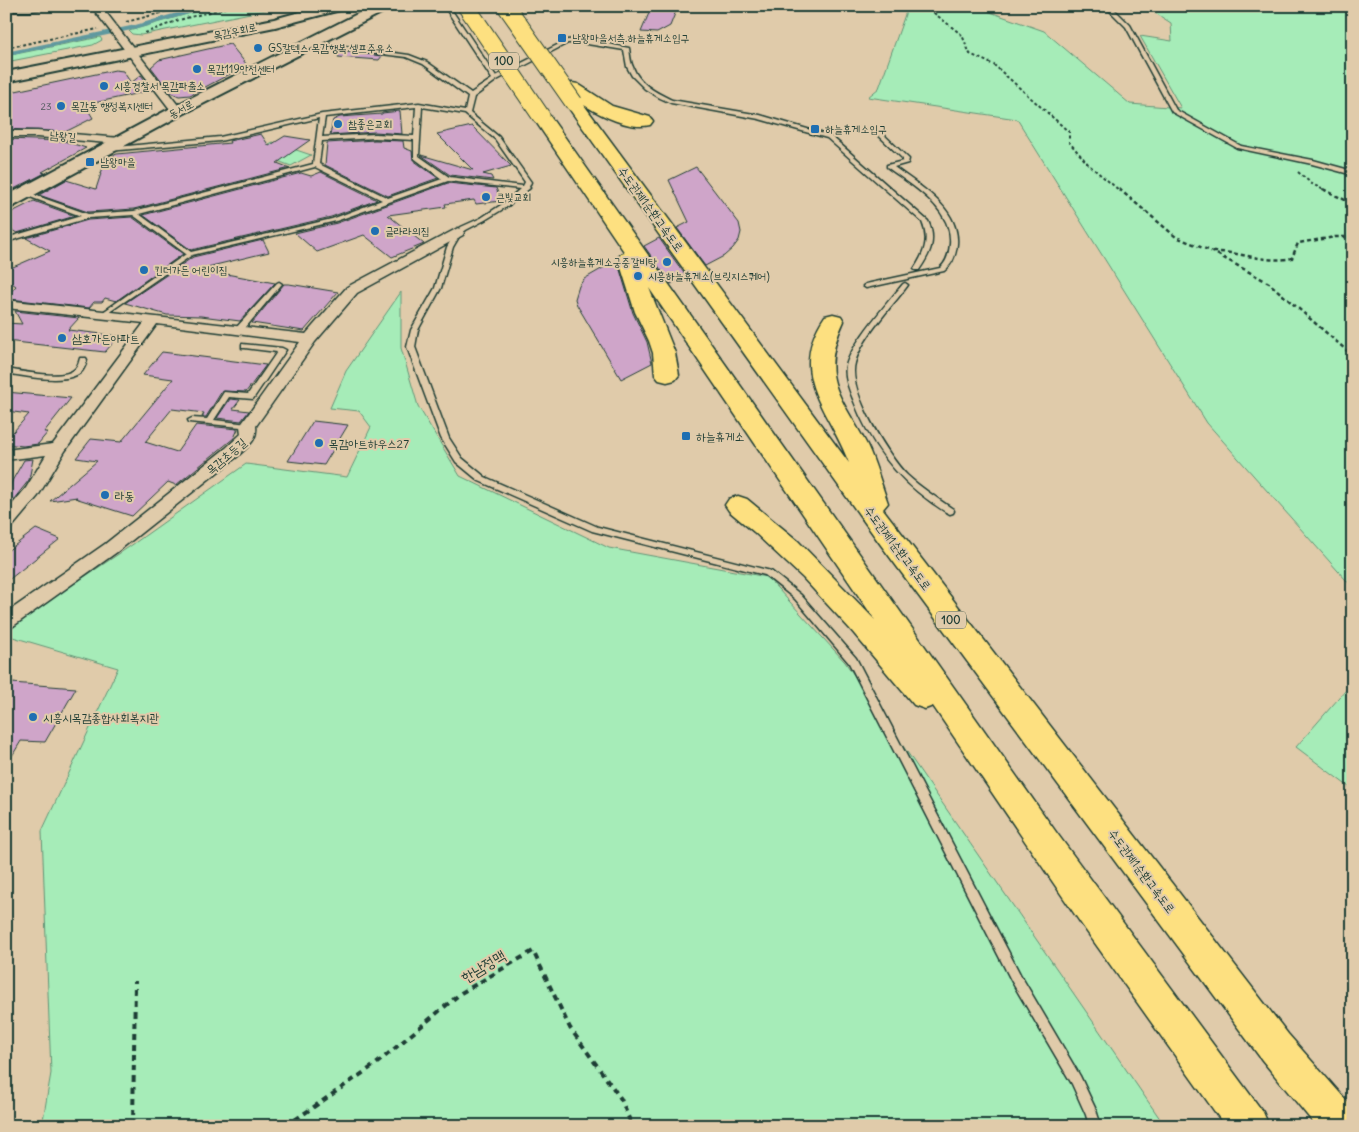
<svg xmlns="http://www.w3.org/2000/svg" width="1359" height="1132" font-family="Delius,'Poor Story',sans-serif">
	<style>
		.green { fill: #a6ecb8; stroke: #629476 }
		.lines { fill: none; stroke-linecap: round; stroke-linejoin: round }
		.stream { stroke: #5f999f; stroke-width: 4 }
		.building { fill: #cfa5c9; stroke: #1f3d34 }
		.lane-casing { stroke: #1f3d34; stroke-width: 3 }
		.street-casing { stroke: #1f3d34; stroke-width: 3 }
		.secondary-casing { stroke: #1f3d34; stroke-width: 4 }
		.highway-casing { stroke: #1f3d34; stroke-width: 3 }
		.path-far2 { stroke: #1f3d34; stroke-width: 2; stroke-dasharray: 3 2.5; stroke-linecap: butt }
		.path-far1 { stroke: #1f3d34; stroke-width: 2.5; stroke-dasharray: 4 3; stroke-linecap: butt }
		.path { stroke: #1f3d34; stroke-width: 4; stroke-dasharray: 6 5; stroke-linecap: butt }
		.lane { fill: #e0cbaa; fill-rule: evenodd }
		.street { fill: #e0cbaa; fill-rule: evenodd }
		.secondary { fill: #e0cbaa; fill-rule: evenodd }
		.highway { fill: #fde080; fill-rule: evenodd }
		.highway-bridge-casing { stroke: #1f3d34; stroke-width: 19; stroke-linecap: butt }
		.highway-bridge { stroke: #fde080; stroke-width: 17 }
		.poi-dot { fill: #1f6fb2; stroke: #e0cbaa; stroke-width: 2 }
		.labels { text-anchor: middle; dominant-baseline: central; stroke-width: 4; stroke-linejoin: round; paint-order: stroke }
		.number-label { font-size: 10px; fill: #4b5759 }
		.far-street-label { font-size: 11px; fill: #1f3d34; stroke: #e0cbaa }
		.far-poi-label { font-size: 11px; fill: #1f3d34; stroke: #e0cbaa; text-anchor: start }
		.shield { fill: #e0cbaa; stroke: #596857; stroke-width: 1 }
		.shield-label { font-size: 11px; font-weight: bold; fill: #1f3d34 }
		.street-label { font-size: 12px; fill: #1f3d34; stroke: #e0cbaa }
		.poi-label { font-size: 12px; fill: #1f3d34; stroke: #e0cbaa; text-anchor: start }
		.near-street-label { font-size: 15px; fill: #1f3d34; stroke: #e0cbaa }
	</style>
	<rect width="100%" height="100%" fill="#e0cbaa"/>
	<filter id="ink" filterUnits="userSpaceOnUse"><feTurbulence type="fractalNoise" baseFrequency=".02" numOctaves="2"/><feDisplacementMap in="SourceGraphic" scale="10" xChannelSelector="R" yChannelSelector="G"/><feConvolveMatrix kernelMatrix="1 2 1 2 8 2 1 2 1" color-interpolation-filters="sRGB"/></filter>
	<g filter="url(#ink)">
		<path class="green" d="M215,6H285L141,35L132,34L129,31Z
			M908,6H973L1044,31L1130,104L1181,108L1140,36L1172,41L1171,23L1144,6H1353V588L1207,423L1017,119L868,97L879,88Z
			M100,37L102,40L93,45L6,62V56Z
			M273,142L311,155L291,166L254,152Z
			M401,292V348L418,406L460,476L609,548L767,577L845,662L1165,1126H42L51,1073L42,831L118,668L6,635V629L129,547L246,464L347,477L371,427L359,411L330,408L346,371Z
			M1353,682V790L1296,747Z"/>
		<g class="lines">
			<path class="stream" d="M6,54L136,27L208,6"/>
		</g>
		<path class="building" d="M652,6H678L670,26L657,33L641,32Z
			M230,44L247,65L190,95L179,96L170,92L151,67L159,60Z
			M338,51L382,56L379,60L338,57Z
			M115,70L123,71L131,83L141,75L153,90L85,105L93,118L65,132L6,129V93Z
			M400,111L402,134L375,132L330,135L333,120L340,117L382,114V113Z
			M472,126L511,166L483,174L491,176L493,180L450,175L421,155L473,170L437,134Z
			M261,134L269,146L285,136L310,140L277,163L290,168L134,209L88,212L39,195L66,180L96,189L106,158L117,154L230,143L229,141Z
			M6,139L64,141L86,148L42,172L45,173L14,189L6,186Z
			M375,140L403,141L404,148L412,151L413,160L438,178L388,196L325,165L327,143Z
			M696,167L739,223L741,232L739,240L733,248L724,256L705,266L677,228L689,222L669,180Z
			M321,172L377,200L331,217L191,250L143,215L301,173L311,176Z
			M448,183L496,188L501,201L476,204L474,200L445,204L446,207L388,215L424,244L392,257L364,235L317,252L295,233L337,223Z
			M34,201L75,216L17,233L6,227V215Z
			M132,217L183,254L116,301L105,298L102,302H94L89,308L10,299L8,295L16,286L6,279V270L50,251L26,238L88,220Z
			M659,238L686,276L671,284L644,246Z
			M263,240L269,252L199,269L275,283L240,321L201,316L167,315L125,303L193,257Z
			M617,260L633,313L647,342L652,363L621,379L577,305L575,299L579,286L584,279Z
			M284,284H289L338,292L304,331L252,323Z
			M15,311L79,318L68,330L119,336L105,352L6,341V323L22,324Z
			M162,352L266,365L246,392L222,391L206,417H202L204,413L172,409L145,442L177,452L196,425L238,429L234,438L176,485L168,482L132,516L75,498L77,497L50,501L97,461L76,458L91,439L121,442L173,379L143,375Z
			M6,392L71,398L44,432H48L38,444L23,446L6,444V440L29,414L6,411Z
			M230,399L240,400L233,409L249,411L241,421L217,418Z
			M313,421L348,425L324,465L288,461Z
			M33,459L29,480L6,509L12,481L24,460Z
			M36,529L60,539L6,582V552Z
			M12,683L76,688L45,742L21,741L6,766V693Z"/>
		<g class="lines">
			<g class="lane-casing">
				<path id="lane" d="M45,6H58L30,11H6V9H30Z
					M444,6H449L496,76L567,40L581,39L629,48C630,54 630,61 633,67C639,84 657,93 672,100L760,115L831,136L928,221C937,240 930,254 919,270H915L914,269C924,254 930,240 922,222L827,138L759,119L671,103L660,98L645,89L632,76L627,67L624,50L581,43H568L497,80L474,97L470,113L499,137L531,182L529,187L530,188L508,206L485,220L466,230L460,235L453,247L441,288L418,330L415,347L449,438L462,458L485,477L598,527L771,571L801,595L856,658L1020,974L1080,1076L1096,1110L1101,1126H1089L1086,1115L1072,1084L1012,982L849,663L795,599L765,575L592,531L479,481L456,462L441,438L407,347L411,330L435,288L447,247L455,233L461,227L481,218L504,203L520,189L448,181L336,221L192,255L105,315L102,313L103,312L186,254L133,215L88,218L6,242V238L81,216L22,194V192H26L88,214L134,211L313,164L319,118L220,141L109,151L106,149L107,148L220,137L322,114L419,103L465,111L468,97L423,64L406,57L308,45L305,43L308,41L409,55L427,62L471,93L492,79ZM416,107L414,136L375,134L322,137L325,117ZM422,107L465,114L495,139L525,182L523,186L449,177L419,156ZM375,138L414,140V158L442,179L388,198L319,164L322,141ZM315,167L382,200L332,219L191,252L139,214Z
					M1101,6H1108L1114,9L1130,25L1176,110L1241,146L1313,160L1353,171V175L1312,164L1237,148L1172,112L1126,27L1110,11Z
					M872,128L879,130L909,159L908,163L894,167C918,185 960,208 957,244C956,255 953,264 944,271L866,288L863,286L866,284L940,268C947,262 949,254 950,244C953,208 912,186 887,167V165L903,161V159L875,132L870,131V129Z
					M279,282L282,284L281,285L241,333H235V329L277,283Z
					M905,283L908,285C892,307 862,337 855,363C847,390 888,456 907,475C921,488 937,498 953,509L954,511L953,513L950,514C943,511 937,506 931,502C894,476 869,441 853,399C849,389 844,377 846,366C851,344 888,302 903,284Z
					M242,344L282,348L286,350L253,399L229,397L214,420L248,424L252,426L251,428L189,422L188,420L192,418L207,419L224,392L248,394L277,352L245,348H242Z
					M80,358H86L87,360C86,363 86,365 84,368C75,387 23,376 6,373V369C22,371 63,381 75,369C78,366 79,362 80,358Z"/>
			</g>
			<g class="street-casing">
				<path id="street" d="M91,6H101L181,109L183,111L181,113H173Z
					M6,131H37L120,138L126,141L120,144L37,137H6Z
					M458,228L464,232L463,235L357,293L315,342L256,426C258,441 247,446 238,456L117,552L12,627L6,629V613L105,544L226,448L241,434L240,426L300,342L157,324L65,451L38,496L12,527L6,529V512L26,488L46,455L6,460V450L53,444L144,323L6,308V300L306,334L347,287Z"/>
			</g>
			<g class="secondary-casing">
				<path id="secondary" d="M322,6H346L344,9L275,27L6,82V72L274,19Z
					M373,6H391L389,9L183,114L12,207L6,208V196L171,108Z"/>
			</g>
			<g class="highway-casing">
				<path id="highway" d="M572,83L578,84L612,106L650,117L653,121L650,125C630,130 602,116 584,105L849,463C830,411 785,375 825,316L833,314L841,316L844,321C817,379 842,397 867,445C876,464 881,484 888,503L883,509L1288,1034L1353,1108V1126H1316L1262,1060L878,541L568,107L565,103L568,99L574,98L563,88L566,84Z
					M541,111L547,112L1056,832L1263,1112L1269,1126H1225L1082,925L933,706L925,709L914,705L850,629L803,578L754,532L729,511L725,505L729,499L738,496L747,499L798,541L875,620L649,288L675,353L679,375L675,380L667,382L659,380L655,375L653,353L649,341L635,312L618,258L621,254L625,253L532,116L535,112Z"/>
			</g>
			<path class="path-far2" d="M925,6L962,35L970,54L994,65L1069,132V142L1089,165L1120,191
				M126,22L188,6
				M145,33L179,20L232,6
				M6,48L98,29
				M1298,172L1312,184L1326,191"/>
			<path class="path-far1" d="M1119,189L1176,237L1213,252L1269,283L1353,356
				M1323,189L1353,204
				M1213,252C1240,251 1265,264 1292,258L1298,243L1335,237H1353"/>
			<path class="path" d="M133,1126L135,981
				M286,1126L376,1064L461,993L533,951L570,1028L621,1099L632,1126"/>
			<use href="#lane" class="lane"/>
			<use href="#street" class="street"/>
			<use href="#secondary" class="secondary"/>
			<use href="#highway" class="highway"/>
			<g class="highway-bridge-casing">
				<path id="highway-bridge" d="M466,6L541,116
					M506,6L574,103"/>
			</g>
			<use href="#highway-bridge" class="highway-bridge"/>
		</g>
	</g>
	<g class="poi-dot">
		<rect x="557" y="33" width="10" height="10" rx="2.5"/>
		<circle cx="258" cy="48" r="5"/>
		<circle cx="197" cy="69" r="5"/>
		<circle cx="104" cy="86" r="5"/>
		<circle cx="61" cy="106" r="5"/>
		<circle cx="338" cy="124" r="5"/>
		<rect x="810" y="124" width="10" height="10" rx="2.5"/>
		<rect x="85" y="157" width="10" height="10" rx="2.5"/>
		<circle cx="486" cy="197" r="5"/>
		<circle cx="375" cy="231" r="5"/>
		<circle cx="667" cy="262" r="5"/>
		<circle cx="144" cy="270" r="5"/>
		<circle cx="638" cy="276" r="5"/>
		<circle cx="62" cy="338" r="5"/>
		<rect x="681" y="431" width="10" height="10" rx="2.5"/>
		<circle cx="319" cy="443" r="5"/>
		<circle cx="105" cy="495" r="5"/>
		<circle cx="33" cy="717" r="5"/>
	</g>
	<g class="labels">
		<g class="number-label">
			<text x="46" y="106">23</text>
		</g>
		<g class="far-street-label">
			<text transform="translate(235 31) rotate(-12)">목감우회로</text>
			<text transform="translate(181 109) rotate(-28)">동서로</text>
			<text transform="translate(63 136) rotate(5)">남왕길</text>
		</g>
		<g class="far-poi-label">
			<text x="572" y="38">남왕마을서측.하늘휴게소입구</text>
			<text x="268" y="48">GS칼텍스 목감행복 셀프주유소</text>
			<text x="207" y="69">목감119안전센터</text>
			<text x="114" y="86">시흥경찰서 목감파출소</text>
			<text x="71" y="106">목감동 행정복지센터</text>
			<text x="348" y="124">참좋은교회</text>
			<text x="825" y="129">하늘휴게소입구</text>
			<text x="100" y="162">남왕마을</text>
			<text x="496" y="197">큰빛교회</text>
			<text x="385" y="231">글라라의집</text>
			<text x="657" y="262" text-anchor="end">시흥하늘휴게소궁중갈비탕</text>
			<text x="154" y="270">킨더가든 어린이집</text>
			<text x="648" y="276">시흥하늘휴게소(브릿지스퀘어)</text>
		</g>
		<g class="shield">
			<rect x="489" y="52.5" width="30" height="17" rx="4"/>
			<rect x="936" y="611.5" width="30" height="17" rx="4"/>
		</g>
		<g class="shield-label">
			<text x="504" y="61">100</text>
			<text x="951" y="620">100</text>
		</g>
		<g class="street-label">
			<text transform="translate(651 209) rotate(54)">수도권제1순환고속도로</text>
			<text transform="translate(226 456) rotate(-41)">목감초등길</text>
			<text transform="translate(898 548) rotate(53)">수도권제1순환고속도로</text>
			<text transform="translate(1142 871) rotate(53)">수도권제1순환고속도로</text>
		</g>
		<g class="poi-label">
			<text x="72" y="338">삼호가든아파트</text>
			<text x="696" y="436">하늘휴게소</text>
			<text x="329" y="443">목감아트하우스27</text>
			<text x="115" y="495">라동</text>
			<text x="43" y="717">시흥시목감종합사회복지관</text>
		</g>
		<g class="near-street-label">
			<text transform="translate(483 966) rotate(-31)">한남정맥</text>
		</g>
	</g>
	<rect width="1359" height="1132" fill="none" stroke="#e0cbaa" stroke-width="25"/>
	<rect x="12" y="12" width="1334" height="1107" fill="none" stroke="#1f3d34" stroke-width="2" filter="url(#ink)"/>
</svg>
